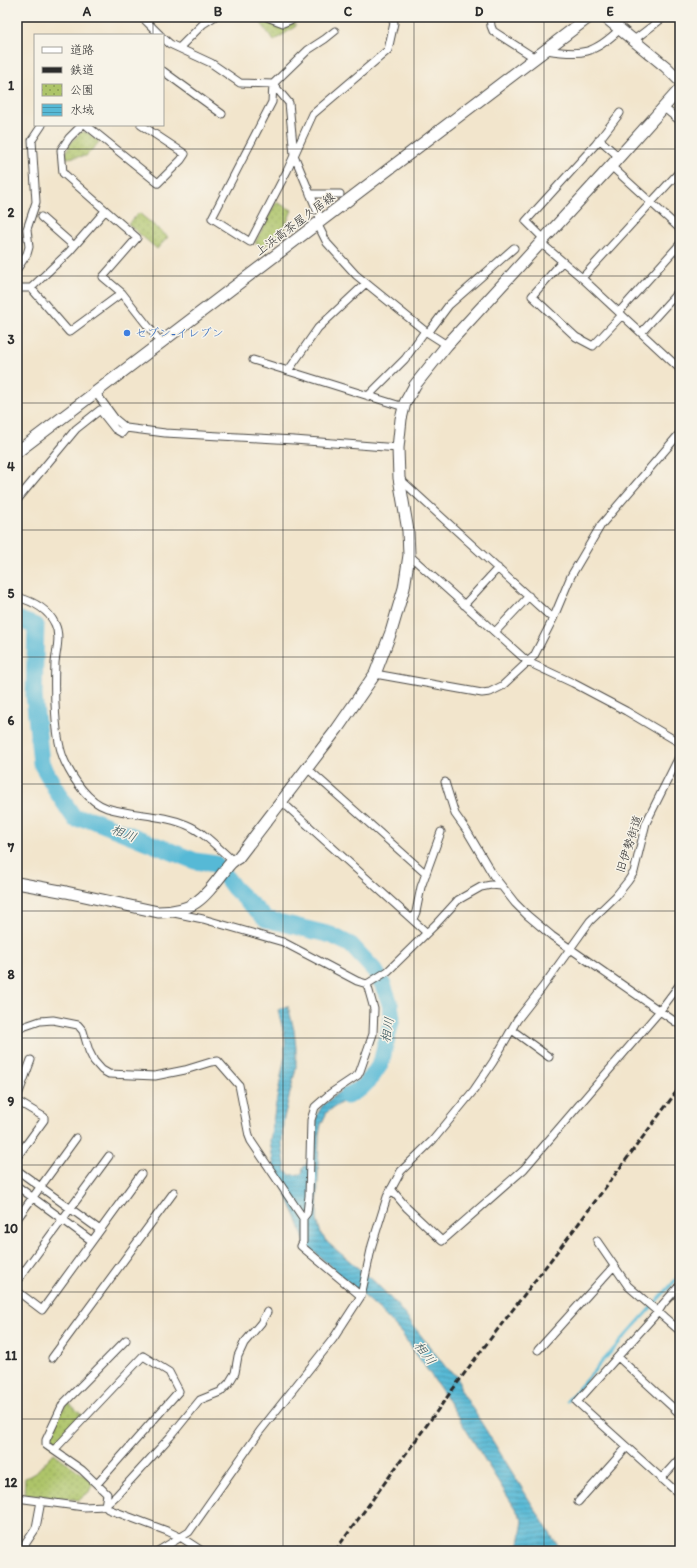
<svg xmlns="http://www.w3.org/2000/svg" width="697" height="1568" font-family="Itim,'Klee One',sans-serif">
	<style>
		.park { fill: url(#park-dots); stroke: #6c784a }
		.water { fill: url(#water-rules); stroke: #417280 }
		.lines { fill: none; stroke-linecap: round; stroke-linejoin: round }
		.stream { stroke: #57b9d6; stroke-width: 3 }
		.river { stroke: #57b9d6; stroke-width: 17 }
		.street-casing { stroke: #494743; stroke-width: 9 }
		.secondary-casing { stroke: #494743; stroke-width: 13 }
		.street { stroke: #fff; stroke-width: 7 }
		.secondary { stroke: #fff; stroke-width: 11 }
		.rail { stroke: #2b2b2b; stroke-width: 3; stroke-dasharray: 6 3; stroke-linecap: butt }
		.grid { fill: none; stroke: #2b2b2b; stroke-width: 1; stroke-opacity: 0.55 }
		.shop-dot { fill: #3f7fe0; stroke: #f7f3e8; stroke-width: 1.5 }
		.labels { text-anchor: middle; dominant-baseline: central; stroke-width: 3; stroke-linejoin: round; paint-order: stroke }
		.street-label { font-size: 12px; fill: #2b2b2b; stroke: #f7f3e8 }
		.shop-label { font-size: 12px; fill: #366cbe; stroke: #f7f3e8; text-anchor: start }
		.water-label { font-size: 13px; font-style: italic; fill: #38565e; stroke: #f7f3e8 }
		.neatline { fill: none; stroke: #2b2b2b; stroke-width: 1.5 }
		.grid-label { font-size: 13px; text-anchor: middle; font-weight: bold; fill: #2b2b2b }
	</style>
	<defs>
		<pattern id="park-dots" width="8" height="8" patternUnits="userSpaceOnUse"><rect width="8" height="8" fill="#adc469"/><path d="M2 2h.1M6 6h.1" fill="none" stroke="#8d9f57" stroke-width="1.8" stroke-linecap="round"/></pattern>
		<pattern id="water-rules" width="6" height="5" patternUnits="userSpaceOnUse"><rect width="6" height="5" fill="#57b9d6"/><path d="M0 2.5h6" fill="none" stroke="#4897ae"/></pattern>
	</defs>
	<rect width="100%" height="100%" fill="#f7f3e8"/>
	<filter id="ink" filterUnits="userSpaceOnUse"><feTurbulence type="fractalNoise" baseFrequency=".025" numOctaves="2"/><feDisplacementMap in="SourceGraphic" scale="8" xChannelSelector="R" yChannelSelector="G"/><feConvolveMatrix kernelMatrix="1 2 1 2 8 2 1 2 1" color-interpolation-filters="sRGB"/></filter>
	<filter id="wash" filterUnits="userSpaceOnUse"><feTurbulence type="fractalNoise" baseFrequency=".012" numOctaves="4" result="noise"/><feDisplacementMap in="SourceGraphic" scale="16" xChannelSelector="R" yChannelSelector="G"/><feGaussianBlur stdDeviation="0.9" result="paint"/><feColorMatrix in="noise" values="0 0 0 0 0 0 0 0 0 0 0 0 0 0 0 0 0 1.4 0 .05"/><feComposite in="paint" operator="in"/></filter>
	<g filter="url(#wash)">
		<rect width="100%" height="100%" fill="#f2e5cc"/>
		<path class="park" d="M262,22H267L283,28L294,23L296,26L274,41L261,23Z
			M81,132H87L99,142L86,156L66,158C65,146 74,140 81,132Z
			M276,202L292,210L283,232L262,248L255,243Z
			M139,213L168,237L157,249L128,224Z
			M68,1402L83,1416L55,1446L52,1447L48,1442L62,1410Z
			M54,1453L93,1482L89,1492L79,1500L24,1494L25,1478L34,1474Z"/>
		<path class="water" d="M288,1006L294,1030L296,1048V1068L283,1122L282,1144L286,1171L290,1175L302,1174L303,1167L313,1159L317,1115L322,1106L338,1093L364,1079L387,1051L362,1089L327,1112L321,1125L319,1134L317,1220L321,1234L328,1243L375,1282L397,1305L448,1370L457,1376L461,1390L561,1551H523L519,1544L523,1521L440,1388L402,1334L379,1309L306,1245L296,1217L274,1167L270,1141L275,1109L285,1055V1038L278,1010Z"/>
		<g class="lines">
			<path class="stream" d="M567,1401L680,1275"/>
			<path class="river" d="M17,619L36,626L34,696L41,763L59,795L75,819H90L195,861L216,864L234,888L266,919L331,935L351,945L375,971L384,987L390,1004L392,1018L388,1034L381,1063L371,1078L361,1088L347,1096"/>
		</g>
	</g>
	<g filter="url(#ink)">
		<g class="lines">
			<g class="street-casing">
				<path id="street" d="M142,17L160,35
					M267,17L283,23L297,17
					M490,17L491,26L493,31L535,58
					M163,38L170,44L211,63L240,83L273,84L308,50L325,39L335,31
					M634,40L664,17
					M179,48L203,24L214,17
					M547,50C582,56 594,54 620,29
					M163,71L222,114
					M273,84L272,102L212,218L250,242L287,171L313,114L388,50L394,23L391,17
					M273,84L289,103L294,155L321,220
					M663,107L680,121
					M82,125L69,138L61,150L63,173L137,238L103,277L122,293L161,343
					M86,125L158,183L181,160L185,154L141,125
					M599,139L619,157
					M611,166L680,229
					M310,194H340
					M41,217L74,246
					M317,223L327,243L356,275L425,331L447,345
					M545,240L526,221L596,144L620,113
					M541,243L582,278L680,369
					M562,262L532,296L576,337L593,346L622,315
					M17,269L27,254L29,247L27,229L36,202L32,140L42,125
					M582,278L680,171
					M17,288H31L69,252L105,211
					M31,288L69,332L122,293
					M619,312L680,244
					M428,333L449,305L514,248
					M641,333L680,290
					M253,360L404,407
					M288,371L318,328L366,283
					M96,393L115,419L126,428L165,433L294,440L398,448
					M368,396L405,359L425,331
					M400,479L553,619
					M17,500L76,429L100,410L115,429L122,433L126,428
					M409,555L528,662L573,683L626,711L680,743
					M17,597C32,601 48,609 55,624C61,636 56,651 55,663C54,688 54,739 65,762C73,779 88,802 107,808C134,816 161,814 187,825C204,832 218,848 232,860
					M464,605L498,568
					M495,632L529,596
					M375,674L482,693L490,692L502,686L534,656L553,619L571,576L601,525L680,433
					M307,768L426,874
					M445,782L455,814L467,831L493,875L515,903L527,915L552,936L680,1025
					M281,801L427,933
					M174,913L203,919L283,942L357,981L367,984
					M413,919L416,912L421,887L441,832
					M367,984L388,971L436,924L458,900L481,887L491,885L501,886
					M17,1029L40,1021L53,1020L78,1025L83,1031L89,1051L94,1061L102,1070L109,1074L155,1076L185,1070L211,1062L218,1061L239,1085L249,1136L251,1141L303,1218V1242L301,1246L361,1296
					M512,1030L549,1057
					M17,1098L31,1060
					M17,1101L44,1117V1120L17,1157
					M17,1170L100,1230
					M17,1186L92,1241
					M391,1189L407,1208L442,1241L524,1169L659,1012L680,984
					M303,1218L307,1213L309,1196L311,1120L315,1107L331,1093L358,1075L360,1071L373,1034L374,1009L367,984
					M17,1219L76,1138
					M597,1241L628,1286L680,1331
					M17,1281L109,1156
					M680,1285L663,1304L658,1312L577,1402L680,1495
					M17,1291L42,1310L141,1174
					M538,1350L614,1266
					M618,1357L680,1414
					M52,1358L174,1192
					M54,1450L143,1356L169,1372L179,1391L97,1484
					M661,1479L680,1458
					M17,1498L84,1507L105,1506L108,1509L167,1531L182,1538L202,1551
					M578,1502L627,1447
					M105,1506L116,1496L170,1437L200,1400L220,1392L229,1383L235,1373L238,1356L244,1343L261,1323L267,1312
					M105,1506L107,1494L82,1470L46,1445V1440L63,1404L126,1340
					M23,1551L22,1549L36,1528L41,1501
					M158,1551L189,1532L260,1431L333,1339L361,1296L372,1245L387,1197L401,1171L433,1140L474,1090L493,1062L517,1020L542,988L590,921L616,896L628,881L634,872L646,823L680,755"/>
			</g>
			<g class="secondary-casing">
				<path id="secondary" d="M605,17L666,67L680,81
					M17,452L589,17
					M17,883L66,892L158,912C193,912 203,899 223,873C228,866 231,861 238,858L337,729L375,674L391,632L404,588L409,555L408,531L399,478L398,448L401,419L405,403L415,385L447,345L611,166L680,89"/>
			</g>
			<use href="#street" class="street"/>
			<use href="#secondary" class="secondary"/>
			<path class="rail" d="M335,1551L472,1363L579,1223L680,1087"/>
		</g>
	</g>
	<path class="grid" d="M153,17V35M283,17V1551M414,17V1551M544,17V1551M153,125V1551M17,149H680M17,276H680M17,403H680M17,530H680M17,657H680M17,784H680M17,911H680M17,1038H680M17,1165H680M17,1292H680M17,1419H680"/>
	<circle class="shop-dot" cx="127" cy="333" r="4"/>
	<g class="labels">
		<g class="street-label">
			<text transform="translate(295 224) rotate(-37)">上浜高茶屋久居線</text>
			<text transform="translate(629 844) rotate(-72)">旧伊勢街道</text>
		</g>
		<g class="shop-label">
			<text x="135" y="333">セブン-イレブン</text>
		</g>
		<g class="water-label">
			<text transform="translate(124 833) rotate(22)">相川</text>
			<text transform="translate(387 1030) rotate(-80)">相川</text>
			<text transform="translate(425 1353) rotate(53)">相川</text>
		</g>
	</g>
	<rect width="697" height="1568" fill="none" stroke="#f7f3e8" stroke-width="44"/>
	<rect x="34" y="34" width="130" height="92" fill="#f7f3e8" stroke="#a5a39c"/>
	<rect x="42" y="47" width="20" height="6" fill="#ffffff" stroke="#a5a39c"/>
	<text x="70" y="54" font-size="12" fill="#2b2b2b">道路</text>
	<rect x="42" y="67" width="20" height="6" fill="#2b2b2b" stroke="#a5a39c"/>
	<text x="70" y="74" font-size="12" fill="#2b2b2b">鉄道</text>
	<rect x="42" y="84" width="20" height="12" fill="url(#park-dots)" stroke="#a5a39c"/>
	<text x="70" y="94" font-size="12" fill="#2b2b2b">公園</text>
	<rect x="42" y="104" width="20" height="12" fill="url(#water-rules)" stroke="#a5a39c"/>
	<text x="70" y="114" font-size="12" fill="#2b2b2b">水域</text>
	<rect x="22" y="22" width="653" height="1524" class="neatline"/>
	<g class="grid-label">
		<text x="87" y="16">A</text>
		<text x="218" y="16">B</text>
		<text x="348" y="16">C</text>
		<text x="479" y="16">D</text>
		<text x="610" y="16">E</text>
		<text x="11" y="90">1</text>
		<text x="11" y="217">2</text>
		<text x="11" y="344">3</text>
		<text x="11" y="471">4</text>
		<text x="11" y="598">5</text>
		<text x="11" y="725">6</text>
		<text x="11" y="852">7</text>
		<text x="11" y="979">8</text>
		<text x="11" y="1106">9</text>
		<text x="11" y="1233">10</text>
		<text x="11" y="1360">11</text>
		<text x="11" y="1487">12</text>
	</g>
</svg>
